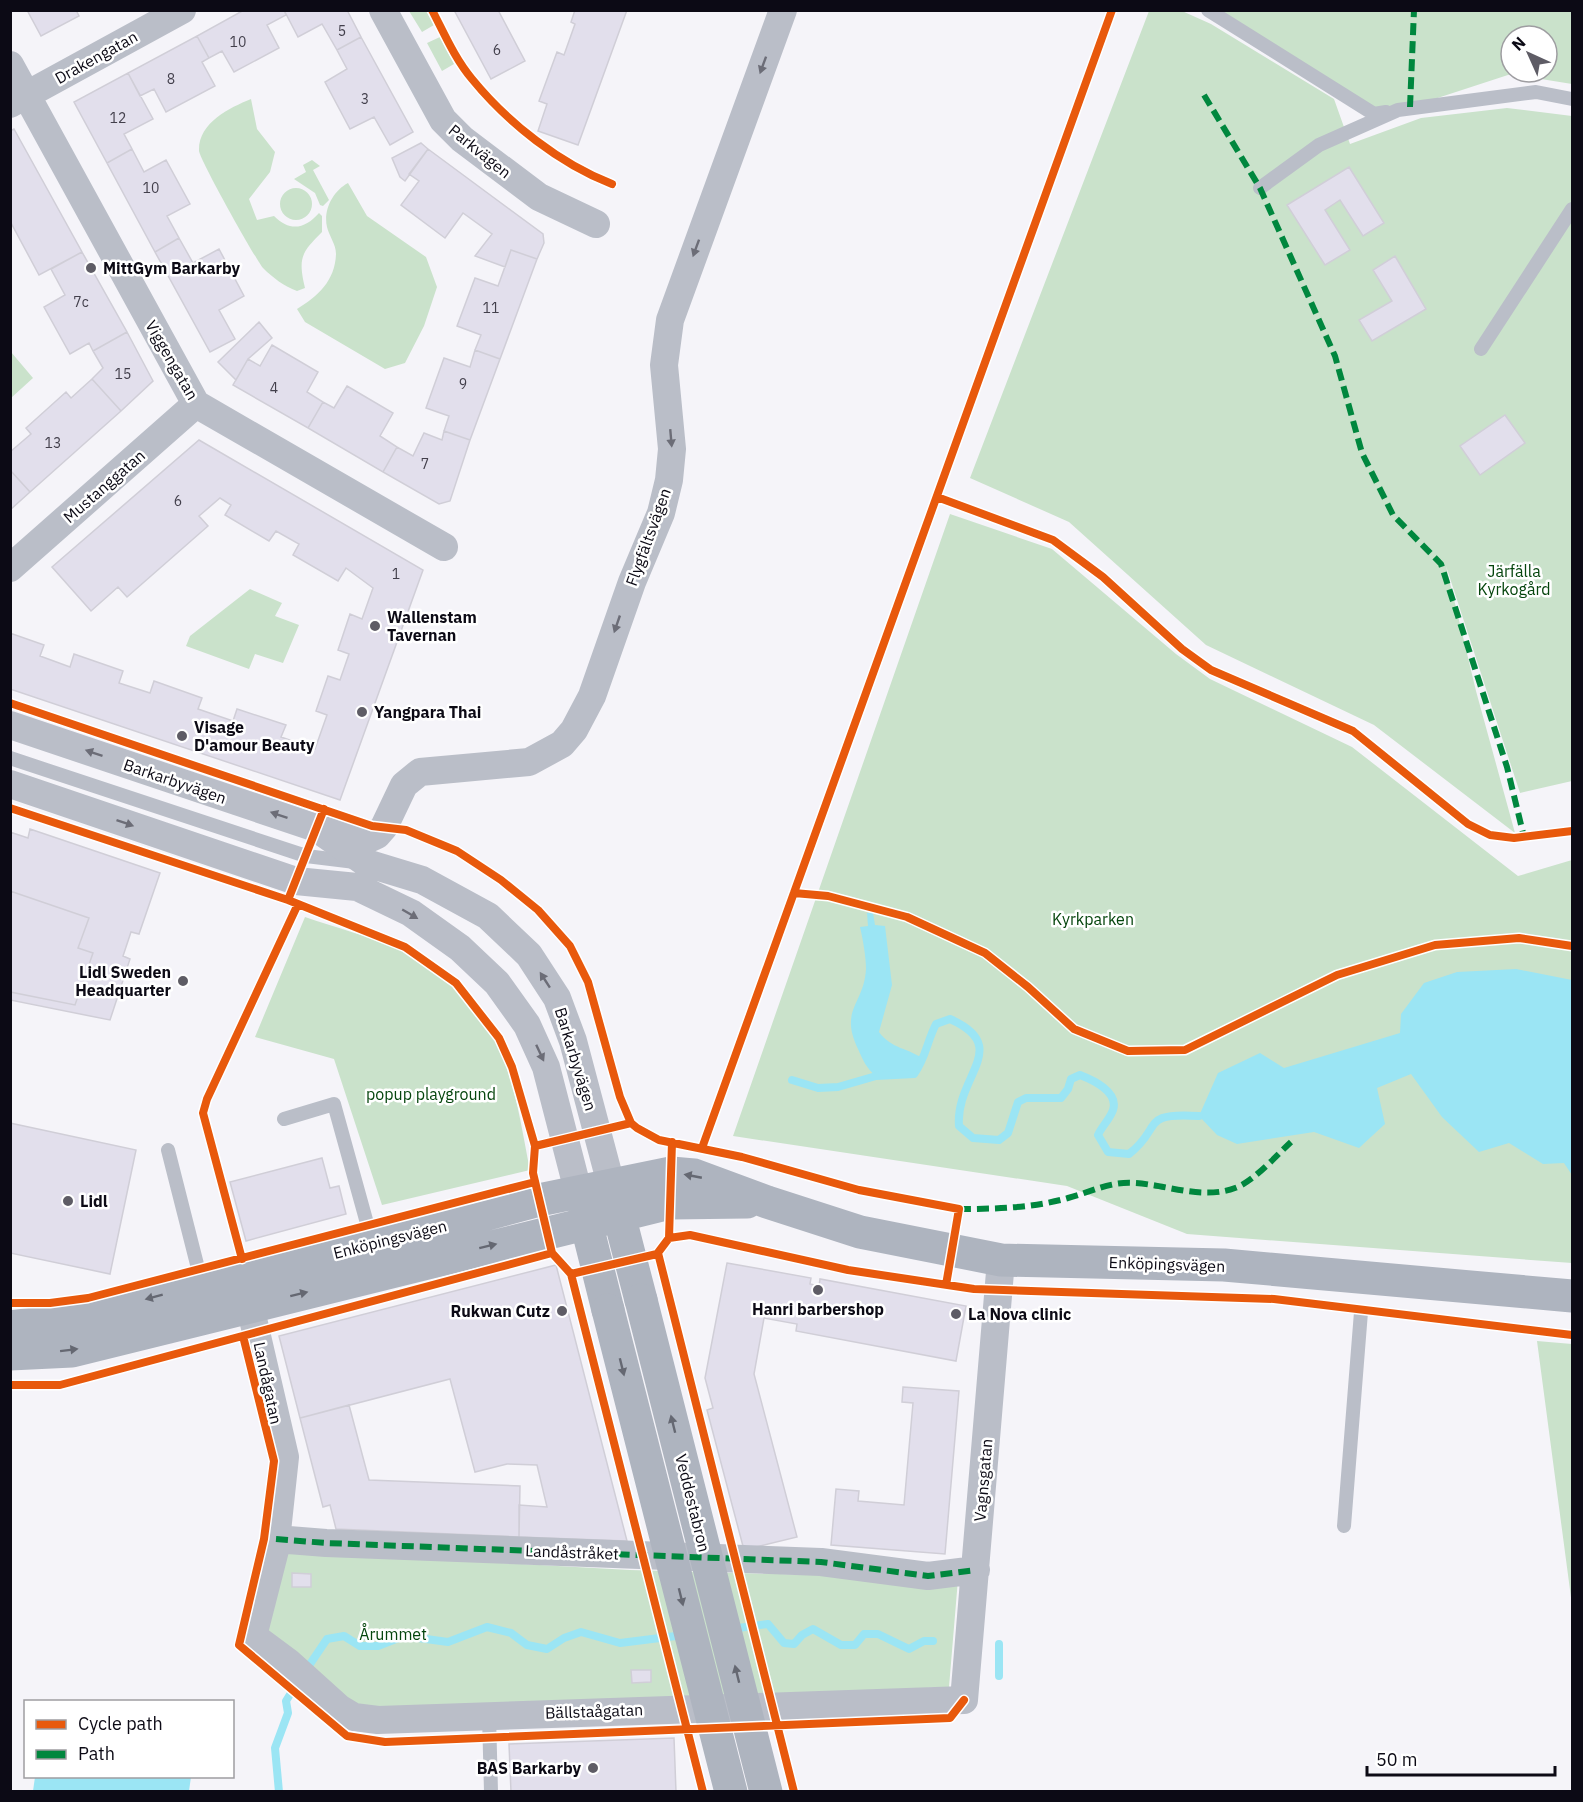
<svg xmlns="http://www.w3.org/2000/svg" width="1583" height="1802" font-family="'IBM Plex Sans',sans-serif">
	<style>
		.green { fill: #cae2cb; fill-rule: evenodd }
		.water { fill: #9be5f4 }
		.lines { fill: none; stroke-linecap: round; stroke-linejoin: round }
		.stream { stroke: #9be5f4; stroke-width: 8 }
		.building { fill: #e2dfec; stroke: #d0ced7; stroke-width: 1.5 }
		.lane { stroke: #babec8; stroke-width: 14 }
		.street { stroke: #babec8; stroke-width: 28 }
		.secondary { stroke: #aeb4bf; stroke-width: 33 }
		.secondary-bridge { stroke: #aeb4bf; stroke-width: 33 }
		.quiet { stroke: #00873e; stroke-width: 6; stroke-dasharray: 12 6; stroke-linecap: butt }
		.cycleway-casing { stroke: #fff; stroke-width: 11 }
		.cycleway { stroke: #e8590c; stroke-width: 8 }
		.oneway { fill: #6c6d77 }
		.oneway2 { fill: #656872 }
		.poi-dot { fill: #5e5c65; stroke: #fff; stroke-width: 2 }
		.labels { text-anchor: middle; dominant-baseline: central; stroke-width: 5; stroke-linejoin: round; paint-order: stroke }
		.number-label { font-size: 14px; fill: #423f4b }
		.street-label { font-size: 16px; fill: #0c0a15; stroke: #fff }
		.poi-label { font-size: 16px; font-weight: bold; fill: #0c0a15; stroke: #fff; text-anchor: start }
		.park-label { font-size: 16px; fill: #05450d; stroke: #fff }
	</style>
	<rect width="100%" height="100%" fill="#f5f4f9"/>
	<path class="green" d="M409,11H426L434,25L422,32Z
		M1149,11H1182L1211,24L1334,99L1350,144L1421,118L1507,108L1572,116V781L1520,793L1446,566L1476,691L1515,833L1374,725L1206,645L1069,522L970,478Z
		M1216,11H1572V84L1511,74L1410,107H1372ZM1511,36H1547V72H1511Z
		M440,37L454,64L442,71L427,43Z
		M251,99L257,129L275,152L270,172L249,199L257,220L274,216C290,232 305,229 319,213L322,216V232C301,253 298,258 305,288L297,291C284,286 273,278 263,268C256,260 200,160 199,151C198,123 229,108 251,99Z
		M312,160L320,166L313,170L329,200L323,206L320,205L315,193L294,179L306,172L303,165Z
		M348,183L367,216L426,257L437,287L424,326L405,363L385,369L305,322L297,309C318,296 335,281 336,254C336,244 329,236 327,227C323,210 333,191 348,183Z
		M280 204a16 16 0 1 1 32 0a16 16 0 1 1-32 0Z
		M11,352L33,378L11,398H10Z
		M950,514L1052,549L1176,654L1210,679L1352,747L1518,876L1572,860V1263L1187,1234L1067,1186L733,1136Z
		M250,589L282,603L275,616L299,625L283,663L255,654L249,669L186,646L190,636Z
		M305,917C336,928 370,936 401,950C449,971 488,1017 506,1066C518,1099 523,1136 530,1170L382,1205L334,1059L255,1037Z
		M1537,1341L1572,1344V1605Z
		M284,1551L630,1570L958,1579L949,1687L363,1711L260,1628Z"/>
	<path class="water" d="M867,913H873L875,925L885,926L892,985L879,1032C891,1049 909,1048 925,1060L914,1074L876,1076C866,1068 863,1060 858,1049C839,1009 864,1005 866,969C866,957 863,940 860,927L868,926Z
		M1516,969L1572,980V1175L1564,1163L1543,1164L1509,1143L1479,1152L1442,1117L1411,1074L1377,1088L1385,1124L1359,1148L1314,1132L1237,1144L1217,1135L1199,1116L1218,1073L1260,1053L1284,1068L1400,1033L1401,1014L1424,983L1457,972Z
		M35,1777V1776L191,1777L189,1791H33Z"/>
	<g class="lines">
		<path class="stream" d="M792,1080L818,1088L838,1087L876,1076L914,1074C926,1058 927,1041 936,1024L950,1019C1013,1047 955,1076 959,1126L973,1138L999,1140L1008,1133L1018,1102L1026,1098H1061L1068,1089L1071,1079L1080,1075C1093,1080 1119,1092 1113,1110C1110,1119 1102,1126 1098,1135L1108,1152L1129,1154C1163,1128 1139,1112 1199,1116
			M731,1629L768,1624L784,1643L794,1644L802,1635L813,1629L841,1645H855L864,1634H878L909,1649L924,1641H933
			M999,1644V1676
			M306,1670L327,1639L344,1636L360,1646H378L404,1636L448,1642L487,1627L511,1633L527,1645L547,1649L564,1638L581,1632L620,1643L684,1635
			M279,1792L275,1748L288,1713L286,1701L299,1680"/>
	</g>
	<path class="building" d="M27,10H76L79,16L41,36Z
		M244,10H284L286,15L267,25L279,48L234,72L222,51L209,58L197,36Z
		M284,10H347L361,37L337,50L322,24L298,37Z
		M454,10H498L525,61L491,79Z
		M575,10H627L578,145L538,131L547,104L539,101L557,52L564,55L575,24L571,22Z
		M197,36L209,58L202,62L215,86L166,112L154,89L140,96L128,73Z
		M361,37L413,132L390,145L374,117L350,129L325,82L347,69L337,50Z
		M128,73L153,119L124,134L132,149L107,163L74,102Z
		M14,129L82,252L39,275L10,221V131Z
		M421,143L428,149L405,181L400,177L392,158Z
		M132,149L144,172L166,160L190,204L167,216L179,238L155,252L107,163Z
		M428,149L543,234L544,243L537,259L511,250L505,267L475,256L492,234L463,213L445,238L401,205L419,181L409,174Z
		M1349,167L1384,223L1363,236L1340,200L1325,210L1350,250L1325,265L1287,205Z
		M179,238L193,263L219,249L244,296L219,310L235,339L210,352L155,252Z
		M511,250L537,259L500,359L475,350L481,335L457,326L475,278L498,286Z
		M82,252L127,332L93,351L89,343L70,354L44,307L65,295L51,269Z
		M1395,256L1426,309L1372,341L1359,320L1392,301L1373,270Z
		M259,322L272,338L248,359L236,380L218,362Z
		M127,332L153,381L121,411L92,379L103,368L93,351Z
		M272,345L318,372L307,392L323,402L308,428L233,385L248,359L260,366Z
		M475,350L500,359L470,440L444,431L449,416L426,408L444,358L470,367Z
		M92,379L121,411L30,492L10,470V452L31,434L26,428L66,392L71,398Z
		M347,386L393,413L380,436L397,447L383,472L308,428L323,402L334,408Z
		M1505,415L1525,443L1480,475L1460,446Z
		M444,431L470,440L450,501L439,504L383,472L397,447L413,456L424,433L442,440Z
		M199,440L423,570L340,800L10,689V633L44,645L40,656L70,667L74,654L123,671L119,683L150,693L154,681L202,698L198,709L233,721L237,709L286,725L281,737L315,749L327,715L316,711L328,676L340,680L349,654L338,650L350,614L362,619L373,588L346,568L338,581L293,555L299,544L276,531L269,541L225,515L231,505L220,498L199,516L208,526L127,597L118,587L91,611L52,567Z
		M10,470L30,492L10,510Z
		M30,829L160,873L139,934L131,932L123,956L130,959L110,1020L10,1000V992L75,1005L93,953L78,948L89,918L10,891V832L28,838Z
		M10,891L89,918L78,948L93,953L75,1005L10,992Z
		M10,1123L136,1150L110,1274L10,1253Z
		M322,1158L330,1188L339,1186L346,1214L246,1241L230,1182Z
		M727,1263L811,1278L810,1284L819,1286L820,1279L966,1306L956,1361L796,1331L797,1324L764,1318L754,1374L797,1537L744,1550L707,1410L713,1408L705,1378Z
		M556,1265L627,1541L519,1537V1505L547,1507L537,1465L507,1464L475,1472L450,1379L300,1418L279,1336Z
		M903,1387L959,1391L945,1554L831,1545L836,1489L859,1491L858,1501L904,1505L913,1403L902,1402Z
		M349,1405L369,1480L520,1486L519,1537L336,1529L330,1505L323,1507L300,1418Z
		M292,1573L311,1574V1587H292Z
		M631,1670H651V1682L632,1683Z
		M674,1738L676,1792H511L509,1744Z"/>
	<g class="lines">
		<path class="lane" d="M1208,10L1374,114L1386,112
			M1260,188L1319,145L1398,110L1536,92L1572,99
			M1481,349L1572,209
			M10,758L306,856L355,862
			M284,1119L334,1104L373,1245
			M168,1150L203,1288
			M1344,1526L1361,1312
			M489,1715L491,1792"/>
		<path class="street" d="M383,10L443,120L462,139L539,197L596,224
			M10,65L196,404L444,547
			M10,104L182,10
			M10,568L196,404
			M10,725L316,828L366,863L422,880L488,916L529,955L557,998L573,1041L617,1207
			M10,784L296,881L357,887L411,913L460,948L497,983L527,1025L546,1067L584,1214
			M316,828L364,841L377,835L384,827L404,785L420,772L529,762L562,744L574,730L592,696L632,582L661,513L669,480L672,449L664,365L670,320L783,10
			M250,1306L285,1457L275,1550L253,1636L288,1662L339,1708L354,1717L378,1720L964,1700L1001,1260
			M276,1539L326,1543L821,1562L928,1576L976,1570"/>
		<path class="secondary" d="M619,1215L641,1300
			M586,1222L608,1310
			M10,1327L60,1321L373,1245L539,1200L671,1173L694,1175L767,1202L860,1232L1001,1260L1224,1265L1572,1296
			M10,1354L72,1351L670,1203L747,1202"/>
		<path class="secondary-bridge" d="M641,1300L766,1792
			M608,1310L731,1792"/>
		<path class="quiet" d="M1204,95L1260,188L1335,356L1362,453L1393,515L1441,564L1507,767L1524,837
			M1410,107L1414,10
			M959,1209C995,1209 1033,1208 1068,1198C1091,1192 1110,1181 1135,1183C1167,1185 1203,1200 1235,1188C1253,1182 1277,1155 1291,1142
			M276,1539L326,1543L821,1562L928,1576L976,1570"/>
		<g class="cycleway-casing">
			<path id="cycleway" d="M432,10C444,33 455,59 472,79C508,123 560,164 612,184
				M937,497L1053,540L1103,577L1182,649L1211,670L1353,731L1468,824L1490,835L1514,838L1572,831
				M10,703L372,826L406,830L457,851L501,880L538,910L570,946L588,982L620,1097L631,1123L637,1128L659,1140L742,1157L859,1190L959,1209L946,1285
				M10,808L288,900L405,947L456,983L499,1038L512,1067L535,1146L533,1173L552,1253L571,1274L703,1792
				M794,893L828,896L907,917L985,953L1028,987L1074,1029L1128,1051L1185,1050L1337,975L1435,945L1519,938L1572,946
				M288,900L324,809
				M535,1146L631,1123
				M702,1148L1112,10
				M669,1238L672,1142
				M658,1253L794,1792
				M242,1259L203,1113L207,1099L298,904
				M571,1274L657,1254L669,1238L690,1235L848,1270L974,1289L1274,1299L1572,1335
				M10,1303H50L88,1298L535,1182
				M243,1336L274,1461L264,1539L239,1645L347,1736L385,1742L950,1718L964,1700
				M10,1385H60L552,1253"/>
		</g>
		<use href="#cycleway" class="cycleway"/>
	</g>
	<defs><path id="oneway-solid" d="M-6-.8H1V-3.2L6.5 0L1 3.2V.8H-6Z" transform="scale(1.5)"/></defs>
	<g class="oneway">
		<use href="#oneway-solid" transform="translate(763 65) rotate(110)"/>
		<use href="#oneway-solid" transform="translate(696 248) rotate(110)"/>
		<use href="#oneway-solid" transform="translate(671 438) rotate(85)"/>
		<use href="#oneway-solid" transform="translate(617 624) rotate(109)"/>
		<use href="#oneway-solid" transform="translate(94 753) rotate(-161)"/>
		<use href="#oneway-solid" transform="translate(279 815) rotate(-161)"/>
		<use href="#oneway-solid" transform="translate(125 823) rotate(19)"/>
		<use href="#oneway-solid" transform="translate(410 914) rotate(30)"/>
		<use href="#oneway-solid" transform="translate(545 980) rotate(-123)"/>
		<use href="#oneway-solid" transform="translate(540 1053) rotate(65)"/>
	</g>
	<g class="oneway2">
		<use href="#oneway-solid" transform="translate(693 1176) rotate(-169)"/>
		<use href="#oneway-solid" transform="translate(488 1246) rotate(-14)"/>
		<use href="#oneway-solid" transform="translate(299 1294) rotate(-14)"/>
		<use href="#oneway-solid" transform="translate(154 1297) rotate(165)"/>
		<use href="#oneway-solid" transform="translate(69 1350) rotate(-7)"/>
		<use href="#oneway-solid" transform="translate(622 1367) rotate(76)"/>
		<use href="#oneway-solid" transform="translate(673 1424) rotate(-104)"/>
		<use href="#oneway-solid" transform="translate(681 1597) rotate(76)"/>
		<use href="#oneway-solid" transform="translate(737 1674) rotate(-104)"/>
	</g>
	<g class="poi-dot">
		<circle cx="91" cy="268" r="6"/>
		<circle cx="375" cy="626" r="6"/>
		<circle cx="362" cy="712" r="6"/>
		<circle cx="182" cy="736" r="6"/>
		<circle cx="183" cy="981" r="6"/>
		<circle cx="68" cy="1201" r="6"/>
		<circle cx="818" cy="1290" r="6"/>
		<circle cx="562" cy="1311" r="6"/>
		<circle cx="956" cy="1314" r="6"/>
		<circle cx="593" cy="1768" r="6"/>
	</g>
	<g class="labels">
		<g class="number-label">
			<text x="342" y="31">5</text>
			<text x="238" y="42">10</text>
			<text x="497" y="50">6</text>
			<text x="171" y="79">8</text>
			<text x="365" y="99">3</text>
			<text x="118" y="118">12</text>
			<text x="151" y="188">10</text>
			<text x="81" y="302">7c</text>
			<text x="491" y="308">11</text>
			<text x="123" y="374">15</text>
			<text x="463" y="384">9</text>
			<text x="274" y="388">4</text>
			<text x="53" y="443">13</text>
			<text x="425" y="464">7</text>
			<text x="178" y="501">6</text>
			<text x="396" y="574">1</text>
		</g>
		<g class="street-label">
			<text transform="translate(96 57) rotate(-29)">Drakengatan</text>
			<text transform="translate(480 151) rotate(39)">Parkvägen</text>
			<text transform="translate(172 360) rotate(60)">Viggengatan</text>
			<text transform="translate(104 486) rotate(-41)">Mustanggatan</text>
			<text transform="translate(648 537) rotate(-70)">Flygfältsvägen</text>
			<text transform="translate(175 781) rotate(19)">Barkarbyvägen</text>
			<text transform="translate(576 1059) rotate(73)">Barkarbyvägen</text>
			<text transform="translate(390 1239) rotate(-14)">Enköpingsvägen</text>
			<text transform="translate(1167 1264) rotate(2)">Enköpingsvägen</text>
			<text transform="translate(268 1383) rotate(78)">Landågatan</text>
			<text transform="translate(983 1480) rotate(-85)">Vagnsgatan</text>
			<text transform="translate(693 1503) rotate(76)">Veddestabron</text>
			<text transform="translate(572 1552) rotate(2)">Landåstråket</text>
			<text transform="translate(594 1711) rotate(-2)">Bällstaågatan</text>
		</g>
		<g class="poi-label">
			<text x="103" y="268">MittGym Barkarby</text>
			<text x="387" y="617">Wallenstam<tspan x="387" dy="18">Tavernan</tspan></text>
			<text x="374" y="712">Yangpara Thai</text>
			<text x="194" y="727">Visage<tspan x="194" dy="18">D'amour Beauty</tspan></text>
			<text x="171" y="972" text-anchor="end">Lidl Sweden<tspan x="171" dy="18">Headquarter</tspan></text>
			<text x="80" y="1201">Lidl</text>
			<text x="818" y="1309" text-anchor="middle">Hanri barbershop</text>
			<text x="550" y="1311" text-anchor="end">Rukwan Cutz</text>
			<text x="968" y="1314">La Nova clinic</text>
			<text x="581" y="1768" text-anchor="end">BAS Barkarby</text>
		</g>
		<g class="park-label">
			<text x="1514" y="571">Järfälla<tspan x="1514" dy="18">Kyrkogård</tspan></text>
			<text x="1093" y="919">Kyrkparken</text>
			<text x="431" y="1094">popup playground</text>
			<text x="393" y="1634">Årummet</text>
		</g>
	</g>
	<rect width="1583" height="1802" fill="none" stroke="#0c0a15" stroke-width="24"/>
	<rect x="24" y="1700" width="210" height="78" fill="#ffffff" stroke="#9e9da1" stroke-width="1.5"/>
	<rect x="36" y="1720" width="30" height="9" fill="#e8590c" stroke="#9e9da1" stroke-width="1.5"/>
	<text x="78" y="1730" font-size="18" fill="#0c0a15">Cycle path</text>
	<rect x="36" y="1750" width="30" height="9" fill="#00873e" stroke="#9e9da1" stroke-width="1.5"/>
	<text x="78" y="1760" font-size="18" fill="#0c0a15">Path</text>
	<g transform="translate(1529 54) rotate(315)"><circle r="28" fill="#ffffff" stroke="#9e9da1" stroke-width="1.5"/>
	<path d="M0-4.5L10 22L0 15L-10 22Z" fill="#5e5c65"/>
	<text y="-9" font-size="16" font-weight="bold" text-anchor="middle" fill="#0c0a15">N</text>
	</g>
	<path d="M1367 1766v9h188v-9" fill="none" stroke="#0c0a15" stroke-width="3"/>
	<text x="1376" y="1766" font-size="18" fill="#0c0a15" stroke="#ffffff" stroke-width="4.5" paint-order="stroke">50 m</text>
</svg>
